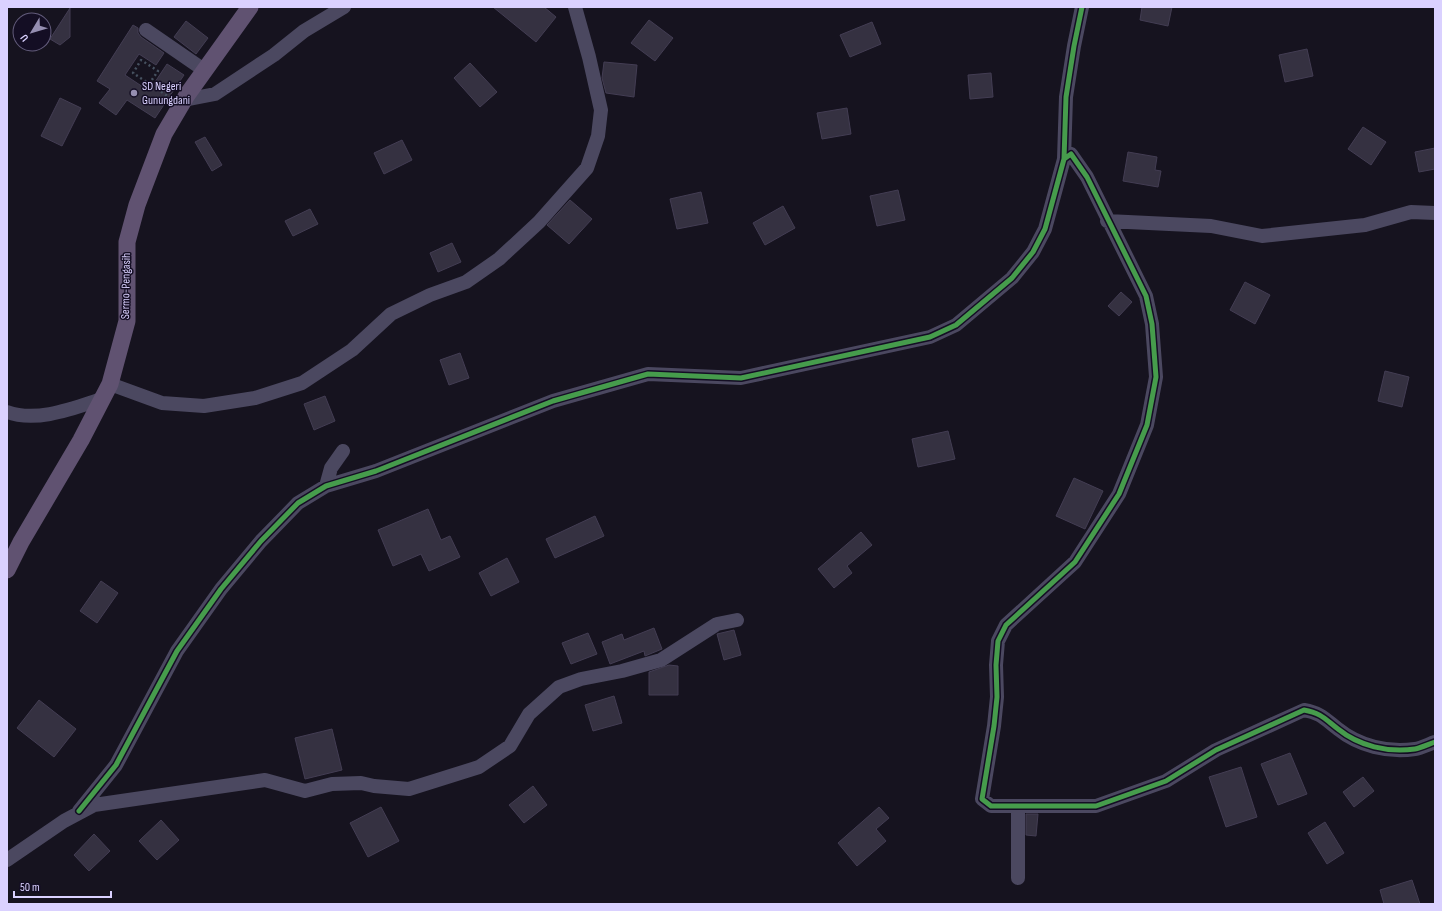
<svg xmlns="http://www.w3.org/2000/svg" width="1442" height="911" font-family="'Sofia Sans Condensed',sans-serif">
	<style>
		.building { fill: #353141; stroke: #433d53 }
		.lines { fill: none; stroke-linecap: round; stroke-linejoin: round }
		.path { stroke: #465160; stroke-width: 2.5; stroke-dasharray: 2 3; stroke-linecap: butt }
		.minor { stroke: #4b4860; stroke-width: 14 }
		.major { stroke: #605271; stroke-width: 17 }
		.cycleway-casing { stroke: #140e24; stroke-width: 8 }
		.cycleway { stroke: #469c4c; stroke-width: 5 }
		.poi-dot { fill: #958eb1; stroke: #140e24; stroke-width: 1.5 }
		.labels { text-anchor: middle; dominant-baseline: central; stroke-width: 3; stroke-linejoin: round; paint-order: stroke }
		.poi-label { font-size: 12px; fill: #dad1ff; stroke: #140e24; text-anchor: start }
		.street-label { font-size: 12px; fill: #dad1ff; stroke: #140e24 }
	</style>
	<rect width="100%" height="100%" fill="#16131f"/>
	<path class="building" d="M493,7H544L556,17L536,42Z
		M1142,7H1172L1168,26L1140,20Z
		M70,8V37L60,45L50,39Z
		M649,20L673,38L655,61L631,43Z
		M186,21L208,38L196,54L174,37Z
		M872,22L881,44L850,57L840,35Z
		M133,25L138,28V33L141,37L164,53L156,65L139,54L125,75L149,91L167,64L184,75L155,118L127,100L116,115L99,103L110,89L97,81Z
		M1307,49L1313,76L1285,82L1279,55Z
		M604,62L637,65L634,97L606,93L602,78Z
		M470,63L497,92L480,107L454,78Z
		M991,73L993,97L970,99L968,75Z
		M60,98L81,108L62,146L41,136Z
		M847,108L851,134L822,139L817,113Z
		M1363,127L1386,142L1371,165L1348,149Z
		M205,137L222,165L212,171L195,142Z
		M402,140L412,160L384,174L374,153Z
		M1435,148V169L1419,172L1415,152Z
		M1128,152L1157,157L1155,170L1161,171L1158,187L1123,181Z
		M898,190L905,220L877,226L870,196Z
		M701,192L708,223L677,229L670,199Z
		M570,200L592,219L569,244L547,225Z
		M783,206L795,228L765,245L753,223Z
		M310,209L318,224L293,236L285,221Z
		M452,243L461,262L438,272L430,253Z
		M1245,282L1270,295L1255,324L1230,310Z
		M1121,292L1132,302L1119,316L1108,306Z
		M460,353L469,378L449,385L440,360Z
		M1385,371L1409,377L1402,407L1378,401Z
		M325,396L335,421L314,430L304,404Z
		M948,431L955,459L918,467L912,439Z
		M1074,478L1103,491L1085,529L1056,516Z
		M428,509L441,540L450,536L460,557L429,571L421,554L393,566L378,530Z
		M595,516L604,536L555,558L546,539Z
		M861,532L872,545L847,566L852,573L834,588L818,569Z
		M507,558L519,582L491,596L479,573Z
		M101,581L118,593L97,623L80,611Z
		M654,628L662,649L645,656L644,651L610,664L602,642L622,634L624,640Z
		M734,630L741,655L724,660L717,634Z
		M588,633L597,654L571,664L562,643Z
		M669,665L678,666V695H649V672Z
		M614,696L622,723L593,731L585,705Z
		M39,700L76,729L54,757L17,728Z
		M332,729L342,770L305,779L295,738Z
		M1290,753L1307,794L1278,805L1261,764Z
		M1241,767L1257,817L1226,827L1209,777Z
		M1363,777L1374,791L1354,807L1343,792Z
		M533,786L547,805L524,823L509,805Z
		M381,807L399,841L368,857L350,823Z
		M879,807L889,818L876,829L886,841L857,866L838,843Z
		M1026,814H1038L1036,836L1026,835Z
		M161,820L179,840L157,860L139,841Z
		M1325,822L1344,853L1327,864L1308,833Z
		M94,834L110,851L89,871L74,855Z
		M1412,880L1420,904H1384L1380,890Z"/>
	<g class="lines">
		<path class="path" d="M149,84L158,71L141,60L133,73L169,97"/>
		<path class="minor" d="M146,30L204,70
			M184,100L215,94L274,55L304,31L344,7
			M1064,159L1071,154L1087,177L1146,296L1152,324L1156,377L1147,425L1119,494L1075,562L1006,625L998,641L996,665L997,697L994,726L982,799L991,806H1096L1166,781L1216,750L1304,710C1321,713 1325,719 1338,729C1359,746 1388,753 1415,749C1421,748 1429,744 1435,742
			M1107,221L1211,226L1262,236L1365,225L1411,212L1435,213
			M110,384L162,403L204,406L255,398L302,383L352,350L391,314L430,295L466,282L499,259L539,222L587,168L598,136L601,110L589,57L575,7
			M7,412C37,423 74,408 102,399
			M326,486L331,468L343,451
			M1018,807V878
			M79,811L116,765L177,651L221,589L261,541L298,503L326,486L376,471L553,401L648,374L741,378L930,337L956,325L1012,278L1033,252L1045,229L1064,159L1066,97L1074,46L1082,7
			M7,860L64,821L94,805L265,780L305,791L332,784L361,783L374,786L409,789L479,767L510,746L529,714L559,687L581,679L622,671L661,660L717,624L737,620"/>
		<path class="major" d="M7,570L21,542L81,440L110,384L127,321V242L137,205L164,134L187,95L250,7"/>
		<g class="cycleway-casing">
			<path id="cycleway" d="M1064,159L1071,154L1087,177L1146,296L1152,324L1156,377L1147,425L1119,494L1075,562L1006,625L998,641L996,665L997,697L994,726L982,799L991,806H1096L1166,781L1216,750L1304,710C1321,713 1325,719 1338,729C1359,746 1388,753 1415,749C1421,748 1429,744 1435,742
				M79,811L116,765L177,651L221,589L261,541L298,503L326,486L376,471L553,401L648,374L741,378L930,337L956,325L1012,278L1033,252L1045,229L1064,159L1066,97L1074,46L1082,7"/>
		</g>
		<use href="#cycleway" class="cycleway"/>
	</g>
	<circle class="poi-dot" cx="134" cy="93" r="4"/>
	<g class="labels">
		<g class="poi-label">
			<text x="142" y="86">SD Negeri<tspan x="142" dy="14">Gunungdani</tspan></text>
		</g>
		<g class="street-label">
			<text transform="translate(126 286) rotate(-89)">Sermo-Pengasih</text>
		</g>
	</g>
	<rect width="1442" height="911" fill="none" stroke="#dad1ff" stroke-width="16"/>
	<g transform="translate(32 32) rotate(232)"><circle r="19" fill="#140e24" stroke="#635c7c"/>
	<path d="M0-3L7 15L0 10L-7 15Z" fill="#958eb1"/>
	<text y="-6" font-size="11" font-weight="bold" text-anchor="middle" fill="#dad1ff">U</text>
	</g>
	<path d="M14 891v6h97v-6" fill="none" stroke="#dad1ff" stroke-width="2"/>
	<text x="20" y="891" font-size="12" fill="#dad1ff" stroke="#140e24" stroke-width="3" paint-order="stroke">50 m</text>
</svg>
